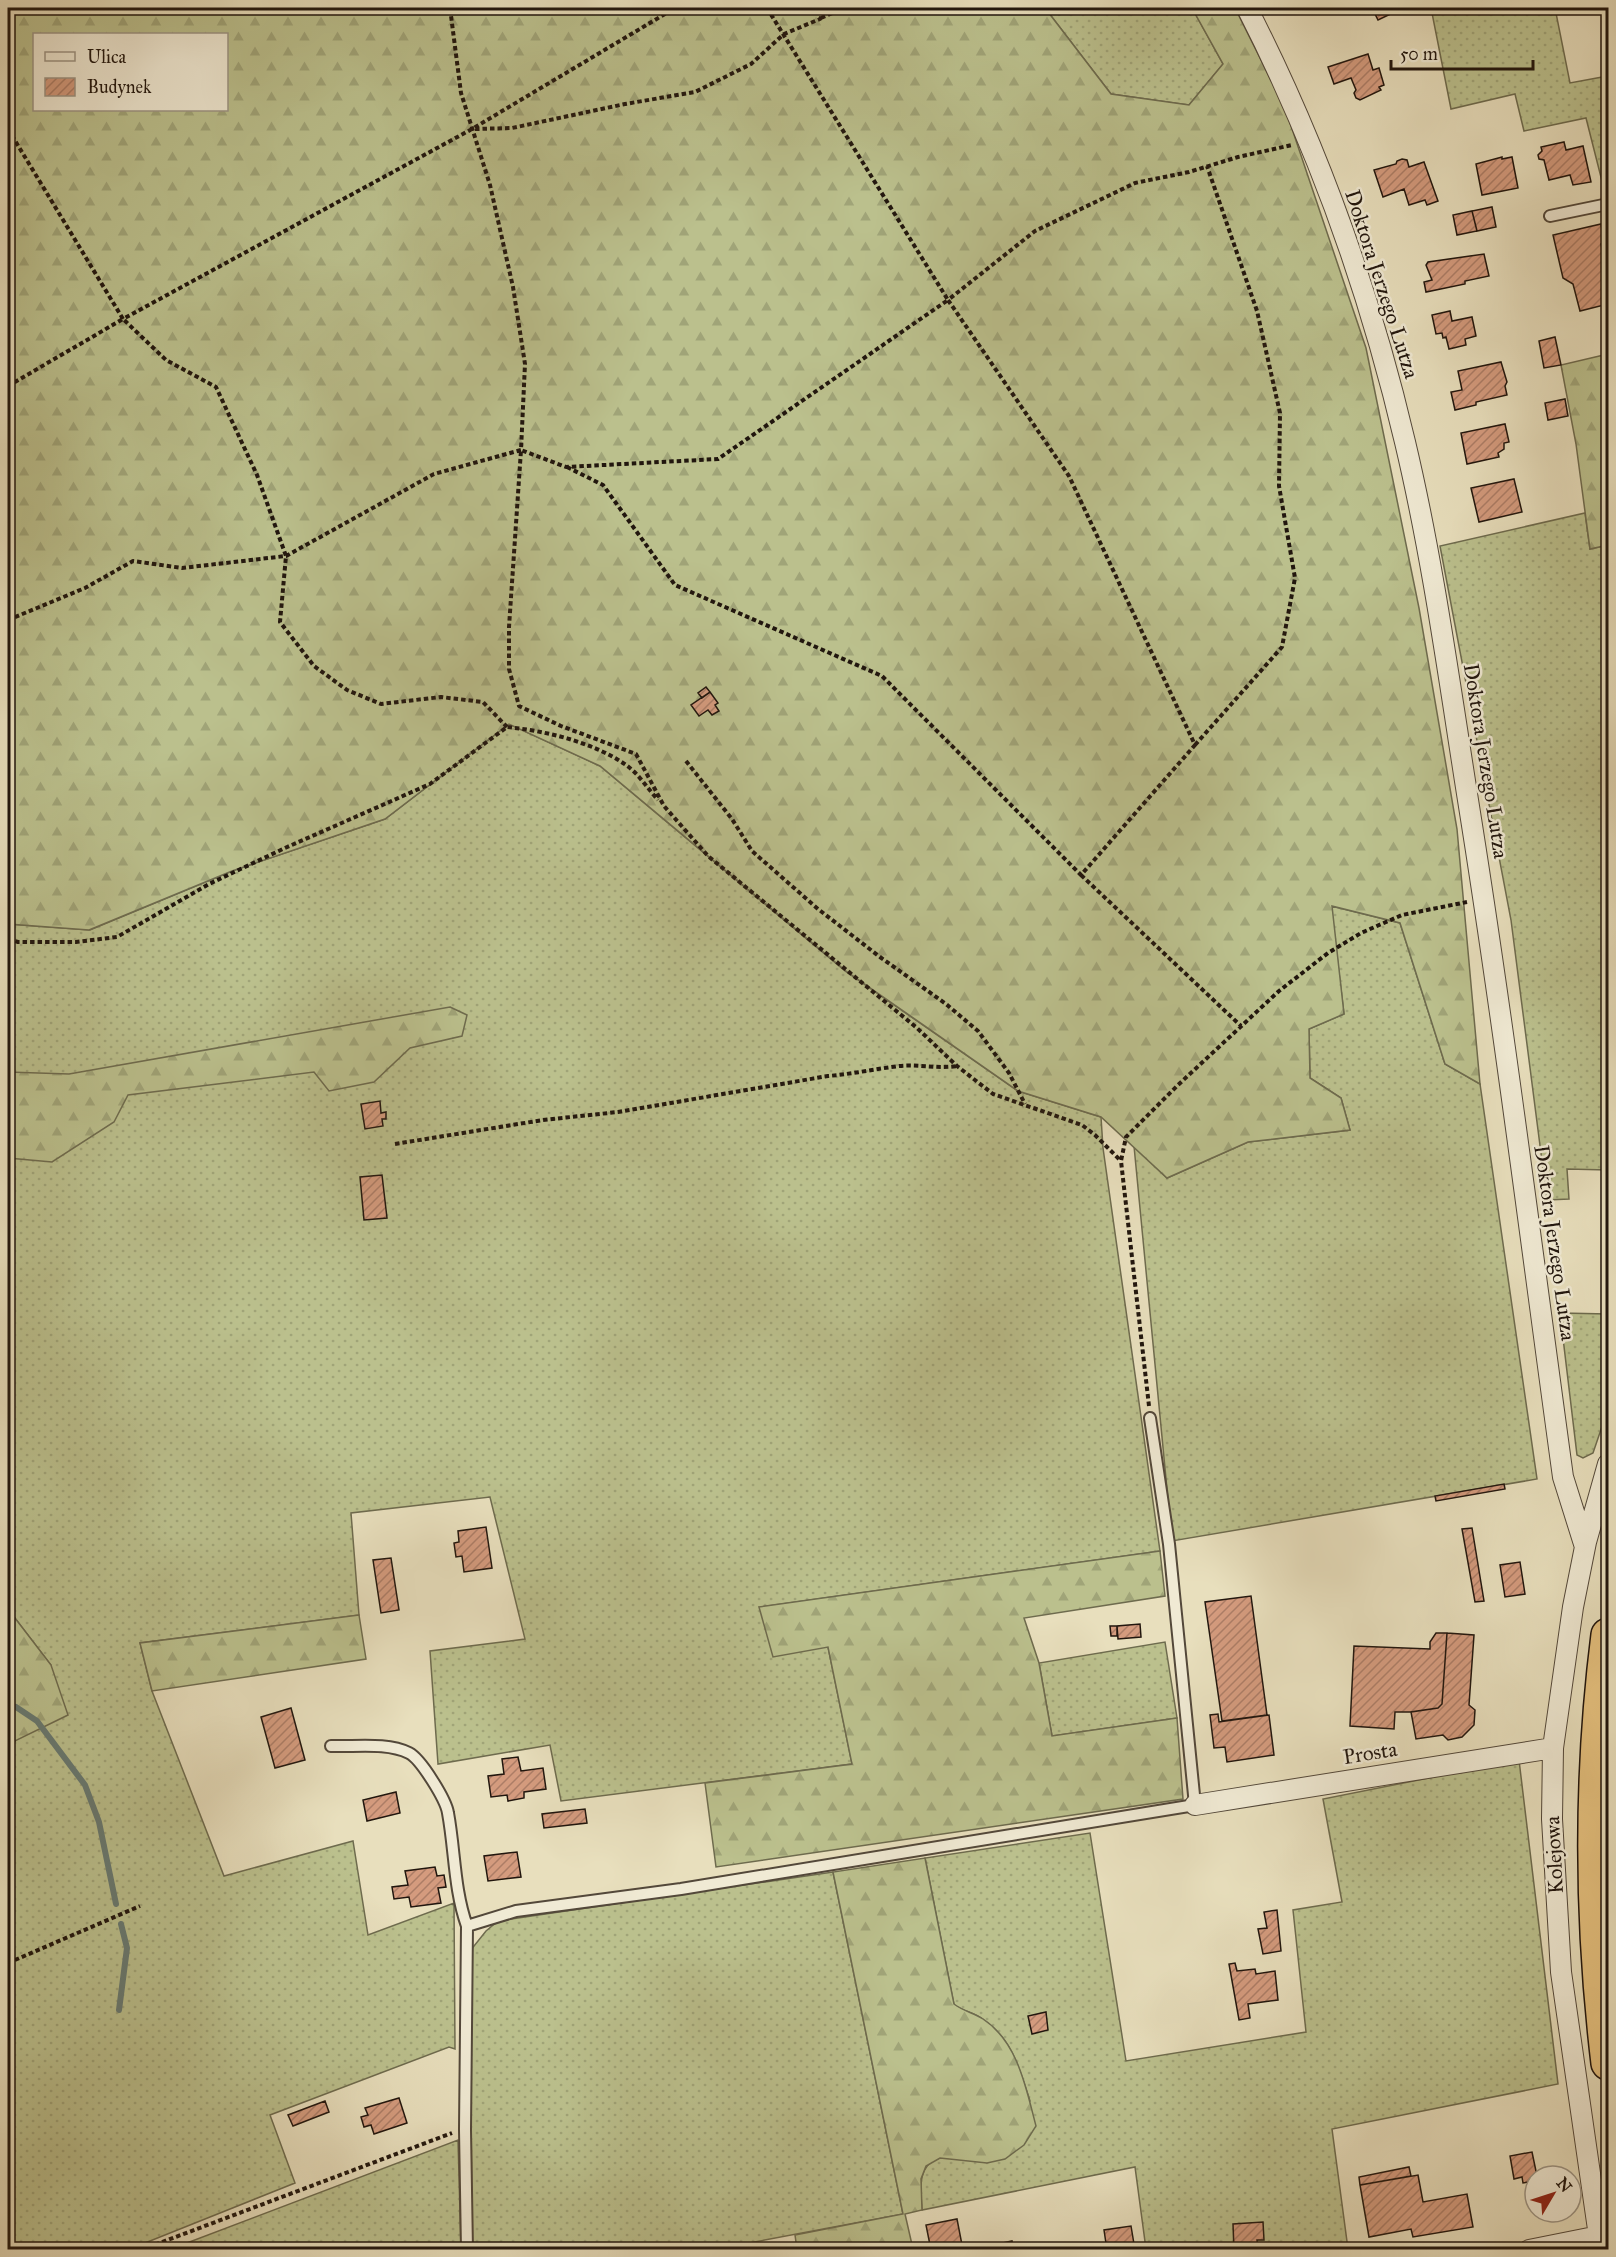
<svg xmlns="http://www.w3.org/2000/svg" width="1616" height="2257" font-family="'IM FELL Great Primer',serif">
	<style>
		.grass { fill: url(#grass-dots); stroke: #6e6b4e; stroke-width: 1.5 }
		.forest { fill: url(#forest-firs); stroke: #6e6b4e; stroke-width: 1.5; fill-rule: evenodd }
		.lines { fill: none; stroke-linecap: round; stroke-linejoin: round }
		.stream { stroke: #687a72; stroke-width: 6 }
		.building { fill: url(#building-hatch); stroke: #21160e; stroke-width: 1.5 }
		.service-casing { stroke: #53483a; stroke-width: 14 }
		.minor-casing { stroke: #53483a; stroke-width: 22 }
		.trunk-casing { stroke: #21160e; stroke-width: 36 }
		.path { stroke: #21160e; stroke-width: 4; stroke-dasharray: 4.5 3; stroke-linecap: butt }
		.service { stroke: #f0ead4; stroke-width: 10 }
		.minor { stroke: #f0ead4; stroke-width: 20 }
		.trunk { stroke: #e4c07e; stroke-width: 33 }
		.labels { text-anchor: middle; dominant-baseline: central; stroke-width: 5; stroke-linejoin: round; paint-order: stroke }
		.street-label { font-size: 21px; fill: #21160e; stroke: #f0ead4 }
	</style>
	<defs>
		<pattern id="grass-dots" width="8" height="8" patternUnits="userSpaceOnUse" patternTransform="scale(1.5)"><rect width="8" height="8" fill="#bbc08d"/><path d="M2 2h.1M6 6h.1" fill="none" stroke="#a0a478" stroke-width="1.8" stroke-linecap="round"/></pattern>
		<pattern id="forest-firs" width="22" height="20" patternUnits="userSpaceOnUse" patternTransform="scale(1.5)"><rect width="22" height="20" fill="#bbc08d"/><path d="M5 1l3.5 6h-7zM16 11l3.5 6h-7z" fill="#a0a478"/></pattern>
		<pattern id="building-hatch" width="6" height="6" patternUnits="userSpaceOnUse" patternTransform="scale(1.5)"><rect width="6" height="6" fill="#d49b7e"/><path d="M-1 1l2-2M0 6l6-6M5 7l2-2" fill="none" stroke="#ac7d66"/></pattern>
	</defs>
	<rect width="100%" height="100%" fill="#e8dfbd"/>
	<filter id="stains"><feTurbulence type="fractalNoise" baseFrequency=".00333" numOctaves="4"/><feColorMatrix values="0 0 0 0 .2 0 0 0 0 .09 0 0 0 0 .02 0 0 0 .5 -.17"/></filter>
	<radialGradient id="worn" r=".72"><stop offset=".6" stop-color="#630" stop-opacity="0"/><stop offset="1" stop-color="#630" stop-opacity=".3"/></radialGradient>
	<path class="grass" d="M1045,8H1192L1223,64L1189,105L1111,94Z
		M1431,8H1555L1570,83L1608,76V197H1606L1586,118L1524,131L1515,94L1451,109Z
		M1585,513L1590,549L1608,545V1170L1567,1169L1569,1199L1547,1200L1511,920L1440,546Z
		M509,724L600,766L845,971L1018,1091L1101,1117L1103,1148L1160,1551L760,1607L828,1647L852,1764L561,1801L550,1745L438,1764L430,1651L525,1639L490,1497L351,1513L359,1615L140,1643L152,1691L224,1876L353,1841L368,1935L454,1903L455,2049L449,2047L270,2115L295,2183L130,2249H8V1736L15,1741L51,1665L8,1609V924L90,930L232,871L385,819Z
		M1331,906L1400,923L1445,1064L1480,1084L1537,1479L1172,1541L1134,1146L1167,1178L1248,1142L1350,1130L1341,1098L1310,1078L1309,1029L1344,1014Z
		M1560,1313L1608,1314V1409L1593,1453L1583,1458L1577,1455Z
		M1165,1642L1177,1718L1052,1736L1039,1663Z
		M1519,1760L1558,2084L1332,2129L1348,2249H1146L1135,2167L922,2210C921,2191 916,2166 939,2158C944,2157 953,2158 958,2159L1030,2101C1020,2070 1012,2039 984,2020C975,2013 963,2011 954,2005L925,1858L1090,1833L1126,2061L1306,2032L1293,1910L1342,1902L1323,1799Z
		M833,1872L903,2214L717,2249H472L470,1951L486,1931L498,1921Z
		M458,2140L461,2249H171Z"/>
	<path class="forest" d="M8,8H1045L1111,94L1189,105L1223,64L1192,8H1235L1285,108L1366,348L1419,608L1457,829L1480,1084L1445,1064L1400,923L1332,906L1344,1014L1309,1029L1310,1078L1341,1098L1350,1130L1248,1142L1167,1178L1101,1117L1018,1091L846,971L600,766L509,724L385,819L232,871L89,930L8,924ZM34,34H226V110H34Z
		M1608,354V545L1590,549L1576,444L1561,365Z
		M450,1007L467,1015L462,1036L410,1048L374,1082L329,1091L314,1072L128,1095L114,1122L52,1162L8,1158V1072L69,1074Z
		M1160,1551L1165,1596L1024,1618L1039,1663L1052,1736L1177,1718L1183,1799L716,1867L705,1783L852,1764L828,1647L773,1657L759,1607Z
		M8,1609L51,1665L68,1715L15,1741L8,1736Z
		M359,1615L366,1659L152,1691L140,1643Z
		M925,1858L954,2004C963,2011 974,2013 983,2019C1018,2042 1026,2088 1036,2126L1024,2145L1005,2159L987,2163L940,2158L926,2166L921,2179L922,2210L905,2214L913,2249H797L795,2235L903,2214L833,1872Z"/>
	<g class="lines">
		<path class="stream" d="M16,1707L37,1721L85,1785L99,1822L116,1904
			M119,2010L127,1948L121,1924"/>
	</g>
	<path class="building" d="M1372,8H1403L1378,20Z
		M1601,8H1608V42L1605,26Z
		M1368,54L1373,70L1379,68L1384,85L1379,87L1381,90L1360,100L1356,98L1354,93L1356,90L1351,78L1334,84L1328,67Z
		M1564,142L1566,150L1583,146L1591,182L1573,185L1570,175L1549,180L1544,160L1539,159L1538,155L1542,151L1541,147Z
		M1502,157V159L1512,157L1518,188L1482,195L1476,164Z
		M1402,159L1407,160L1409,167L1424,162L1438,201L1427,205L1425,200L1409,205L1404,189L1383,197L1374,170L1396,164L1397,161Z
		M1492,207L1496,227L1477,231L1472,211Z
		M1472,211L1477,231L1457,235L1453,215Z
		M1601,224L1605,243L1601,244L1608,277V304L1580,311L1573,284L1563,278L1553,235Z
		M1484,254L1489,276L1465,281V284L1426,292L1424,282L1432,280L1426,265L1428,262Z
		M1450,311L1452,321L1472,317L1476,336L1465,339L1466,345L1449,349L1446,337L1443,338L1442,333L1436,334L1432,315Z
		M1555,337L1561,365L1544,368L1539,341Z
		M1501,362L1507,382L1505,386L1507,395L1476,402V405L1455,410L1451,392L1462,390L1458,371Z
		M1565,399L1568,416L1548,420L1545,403Z
		M1505,424L1509,442L1504,443V449L1498,453L1499,457L1467,464L1461,433Z
		M1514,479L1522,512L1479,522L1471,488Z
		M706,687L710,692L702,698L698,693Z
		M710,692L718,703L715,705L719,711L712,715L708,710L699,716L691,705Z
		M380,1101L381,1113L386,1112V1119H382L383,1126L365,1129L361,1104Z
		M382,1175L387,1218L364,1220L360,1177Z
		M1504,1484L1505,1489L1436,1501L1435,1496Z
		M486,1527L492,1568L464,1572L462,1556L456,1557L454,1543L459,1542L458,1531Z
		M1472,1528L1484,1601L1475,1602L1462,1529Z
		M391,1558L399,1610L381,1613L373,1560Z
		M1520,1562L1525,1594L1505,1597L1500,1565Z
		M1251,1596L1267,1715L1222,1721L1205,1602Z
		M1140,1624L1141,1637L1118,1639L1117,1626Z
		M1110,1626H1117V1636H1111Z
		M1436,1633H1447L1442,1704L1438,1708L1411,1712H1395L1394,1729L1350,1726L1354,1646L1430,1649V1642Z
		M1447,1633L1474,1635L1469,1705L1475,1710L1474,1725L1462,1737L1448,1740L1443,1735L1416,1739L1411,1712L1438,1708L1442,1704Z
		M291,1708L305,1760L275,1768L261,1717Z
		M1218,1714L1219,1722L1269,1715L1274,1755L1227,1762L1225,1747L1214,1748L1210,1715Z
		M518,1757L521,1771L543,1768L546,1789L524,1792V1798L508,1801L507,1795L491,1797L488,1776L504,1774L502,1759Z
		M396,1792L400,1813L367,1821L363,1800Z
		M585,1809L587,1823L544,1828L542,1814Z
		M517,1852L521,1877L488,1881L484,1856Z
		M435,1867L437,1876L444,1875L446,1887L438,1888L441,1903L411,1907L409,1897L394,1899L392,1887L408,1885L405,1871Z
		M1277,1910L1281,1951L1263,1954L1258,1929L1267,1928L1264,1912Z
		M1235,1963L1237,1971L1255,1969L1256,1974L1275,1971L1278,2000L1248,2004L1250,2018L1239,2020L1229,1964Z
		M1046,2012L1048,2030L1032,2034L1028,2016Z
		M399,2098L407,2123L374,2134L371,2125L364,2127L361,2117L368,2115L365,2108Z
		M325,2101L329,2112L293,2126L288,2115Z
		M1532,2152L1537,2176H1535V2181L1523,2183L1522,2177L1514,2179L1510,2156Z
		M1409,2167L1411,2176L1360,2185L1359,2177Z
		M1418,2175L1423,2202L1467,2194L1473,2227L1413,2237L1411,2229L1369,2237L1360,2185Z
		M957,2219L963,2250H931L926,2225Z
		M1263,2222L1264,2240H1257L1258,2250H1234L1233,2224Z
		M1131,2226L1135,2250H1107L1104,2230Z
		M1012,2241L1014,2250H990L989,2246Z"/>
	<g class="lines">
		<g class="service-casing">
			<path id="service" d="M1550,216L1608,204
				M331,1746C355,1747 387,1742 409,1753C421,1759 446,1800 448,1813C455,1851 454,1890 467,1926
				M467,2250L465,2130L467,1926L516,1911L681,1889L1195,1805L1169,1544L1150,1418"/>
		</g>
		<g class="minor-casing">
			<path id="minor" d="M1247,8C1316,143 1370,293 1405,442C1433,560 1449,680 1468,800C1504,1025 1532,1251 1563,1477L1585,1547
				M1195,1805L1553,1748
				M1529,2250L1599,2236
				M1601,2250L1561,1972L1552,1819L1553,1748L1573,1607L1586,1542L1608,1464"/>
		</g>
		<g class="trunk-casing">
			<path id="trunk" d="M1608,1635C1590,1777 1591,1921 1608,2063"/>
		</g>
		<path class="path" d="M767,8L948,300L718,459L566,467L521,450L509,627V669L519,706L561,726L636,754L664,806L708,856L917,1028L957,1066L993,1094L1082,1125L1095,1135L1121,1161
			M821,18L844,8
			M8,129L123,319L472,129L675,8
			M475,129L512,128L625,104L695,92L751,64L784,34L820,19L826,8
			M8,386L123,319L166,360L216,387L257,475L286,556L280,622L314,666L347,690L381,704L441,697L483,702L507,727
			M567,467L603,485L675,585L882,676L1081,875L1195,745L1069,476L948,300L1035,231L1135,183L1189,172L1238,157L1292,145
			M8,620L85,588L133,561L182,568L286,556L434,474L521,450L525,364L513,287L490,185L461,93L450,8
			M1195,745L1282,647L1295,578L1279,486L1280,413L1257,311L1207,166
			M686,761L732,819L752,851L818,909L880,957L946,1004L978,1031L1009,1073L1025,1104
			M1081,875L1241,1026
			M8,939L18,942H76L117,937L209,884L285,848L430,784L507,727C546,731 593,742 626,765C638,773 648,789 658,800
			M395,1144L543,1120L618,1112L828,1076C852,1074 875,1069 899,1066C918,1064 937,1069 957,1066
			M1149,1406L1121,1161L1126,1137L1178,1085L1279,991L1328,953L1361,933L1402,915L1467,902
			M8,1963L140,1906
			M141,2250L452,2133"/>
		<use href="#service" class="service"/>
		<use href="#minor" class="minor"/>
		<use href="#trunk" class="trunk"/>
	</g>
	<g class="labels">
		<g class="street-label">
			<text transform="translate(1382 284) rotate(72)">Doktora Jerzego Lutza</text>
			<text transform="translate(1486 761) rotate(81)">Doktora Jerzego Lutza</text>
			<text transform="translate(1555 1243) rotate(82)">Doktora Jerzego Lutza</text>
			<text transform="translate(1370 1753) rotate(-9)">Prosta</text>
			<text transform="translate(1554 1855) rotate(-93)">Kolejowa</text>
		</g>
	</g>
	<rect width="1616" height="2257" fill="none" stroke="#e8dfbd" stroke-width="30"/>
	<rect x="9" y="9" width="1598" height="2239" fill="none" stroke="#21160e" stroke-width="3"/>
	<rect x="15" y="15" width="1586" height="2227" fill="none" stroke="#21160e" stroke-width="1.5"/>
	<rect x="33" y="33" width="195" height="78" fill="#f0ead4" stroke="#9d9585" stroke-width="1.5"/>
	<rect x="45" y="52" width="30" height="9" fill="#f0ead4" stroke="#9d9585" stroke-width="1.5"/>
	<text x="87" y="63" font-size="18" fill="#21160e">Ulica</text>
	<rect x="45" y="78" width="30" height="18" fill="url(#building-hatch)" stroke="#9d9585" stroke-width="1.5"/>
	<text x="87" y="93" font-size="18" fill="#21160e">Budynek</text>
	<g transform="translate(1553 2194) rotate(51)"><circle r="28" fill="#f0ead4" stroke="#9d9585" stroke-width="1.5"/>
	<path d="M0-4.5L10 22L0 15L-10 22Z" fill="#8f2418"/>
	<text y="-9" font-size="16" font-weight="bold" text-anchor="middle" fill="#21160e">N</text>
	</g>
	<path d="M1391 60v9h142v-9" fill="none" stroke="#21160e" stroke-width="3"/>
	<text x="1400" y="60" font-size="18" fill="#21160e" stroke="#f0ead4" stroke-width="4.5" paint-order="stroke">50 m</text>
	<rect width="100%" height="100%" filter="url(#stains)"/>
	<rect width="100%" height="100%" fill="url(#worn)"/>
</svg>
